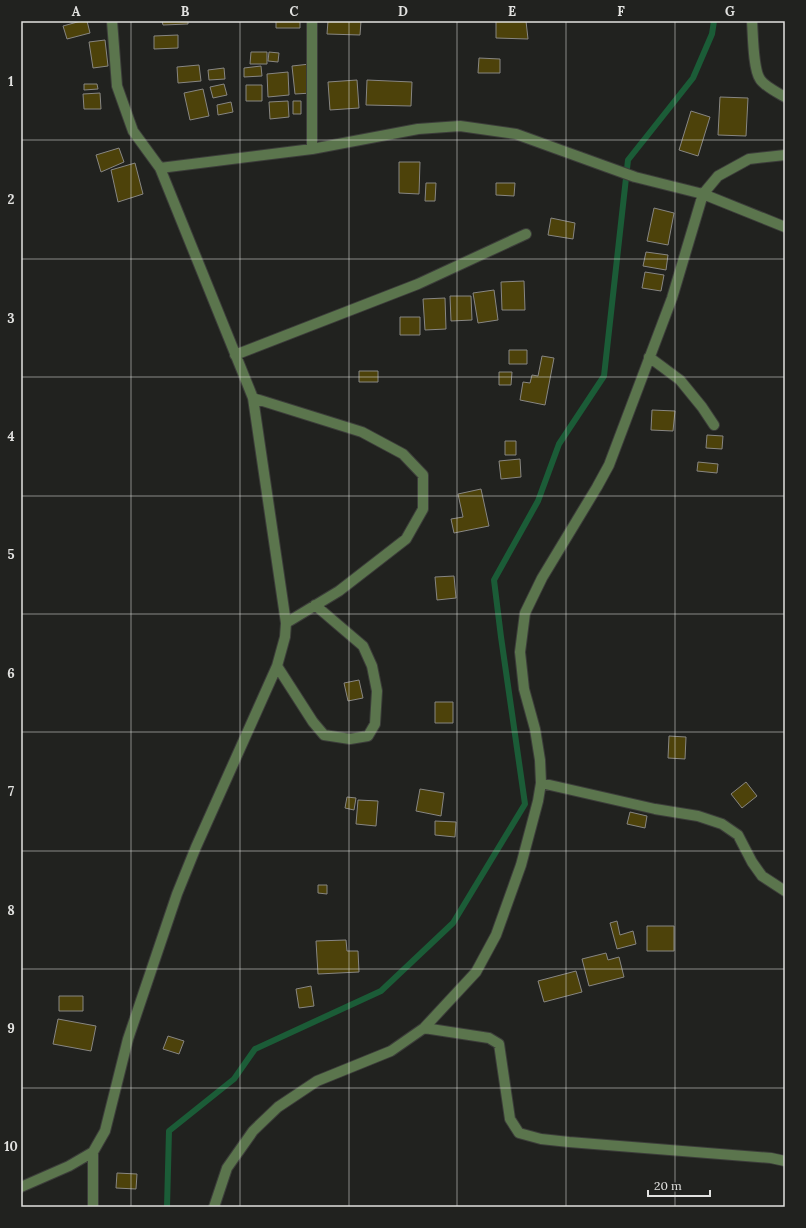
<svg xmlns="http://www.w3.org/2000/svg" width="806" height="1228" font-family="Lora,serif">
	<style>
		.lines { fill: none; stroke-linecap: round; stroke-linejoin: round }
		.stream { stroke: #1b5c37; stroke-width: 6 }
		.building { fill: #4d420a; stroke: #878683 }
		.minor-casing { stroke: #3c3d3a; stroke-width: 12 }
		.minor { stroke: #5b754d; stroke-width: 10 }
		.grid { fill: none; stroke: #e2e2e0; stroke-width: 1; stroke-opacity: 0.55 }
		.neatline { fill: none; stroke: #e2e2e0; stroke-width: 1.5 }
		.grid-label { font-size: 13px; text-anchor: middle; font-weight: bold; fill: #e2e2e0 }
	</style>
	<rect width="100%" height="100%" fill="#21221f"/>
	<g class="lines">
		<path class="stream" d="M167,1207L169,1131L234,1079L255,1049L381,991L453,923L525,804L501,637L494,580L538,501L559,444L604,376L628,160L693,78L712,34L714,21"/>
	</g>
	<path class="building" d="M81,21H87L90,33L67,39L63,26Z
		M162,21H188V24L163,25Z
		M276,21H300V28H276Z
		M328,21H361L360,35L327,34Z
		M496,21H526L528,39L496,38Z
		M178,35V48L154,49V36Z
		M105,40L108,66L93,68L89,42Z
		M251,52H267V64H250Z
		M269,52L279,53L278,62L268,61Z
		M479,58L500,59V73H478Z
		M310,64L312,93L295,94L292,66Z
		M199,65L201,81L178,83L177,67Z
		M261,66L262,76L244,77V68Z
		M224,68L225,79L209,80L208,70Z
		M288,72L289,95L268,97L267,74Z
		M357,80L359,108L330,110L328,82Z
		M367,80L412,82L411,106L366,105Z
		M84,84H97L98,89L84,90Z
		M224,84L227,95L213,98L210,87Z
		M246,85H262V101H246Z
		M203,89L209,116L190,120L184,93Z
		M100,93L101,109H84L83,94Z
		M720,97L748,98L746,136L718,135Z
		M288,101L289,117L270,119L269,102Z
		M293,101H301V114H293Z
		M231,102L233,112L218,115L217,105Z
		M691,111L710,117L698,156L679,150Z
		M119,148L124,162L101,172L96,155Z
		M399,162H420L419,194L399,193Z
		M135,163L143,194L118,202L111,170Z
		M426,183H436L435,201H425Z
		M496,183H515L514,196L496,195Z
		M654,208L674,213L668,245L647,241Z
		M551,218L575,223L573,239L548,235Z
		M646,252L668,255L666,270L643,266Z
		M645,272L664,275L661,291L642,288Z
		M524,281L525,310H502L501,282Z
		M494,290L498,320L478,323L473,293Z
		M450,296H471L472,320L451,321Z
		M445,298L446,329L425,330L423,299Z
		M400,317H420V335H400Z
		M509,350H527V364H509Z
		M542,356L554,358L545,405L520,400L523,382L530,383L532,375L538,376Z
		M359,371H378V382H359Z
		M499,372H512L511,385H499Z
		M652,410L675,411L673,431L651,430Z
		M707,435L723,436L722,449L706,448Z
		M505,441H516V455H505Z
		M520,459L521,477L501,479L499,461Z
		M698,462L718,464L717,473L697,471Z
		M481,489L489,526L454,533L451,519L463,517L458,494Z
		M454,576L456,598L437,600L435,577Z
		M359,680L363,698L348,701L344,683Z
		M435,702H453V723H435Z
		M669,736L686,737L685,759L668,758Z
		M746,782L757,796L742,808L731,794Z
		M420,789L444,793L441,816L416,811Z
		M347,797L356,798L354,810L345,808Z
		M358,800L378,801L376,826L356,824Z
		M630,812L647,816L645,828L627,824Z
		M435,821L456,822L455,837L435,835Z
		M318,885H327V894L318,893Z
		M617,921L620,935L633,931L636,944L617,949L610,923Z
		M647,926H674V951H647Z
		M346,940L347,951H358L359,972L318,974L316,941Z
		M606,953L608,960L619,957L624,977L589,986L582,959Z
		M576,971L582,992L544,1002L538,981Z
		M311,986L314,1006L299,1008L296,989Z
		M59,996H83V1011H59Z
		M58,1019L96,1026L91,1051L53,1044Z
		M168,1036L184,1041L179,1054L163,1049Z
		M117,1173L137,1174L136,1189L116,1188Z"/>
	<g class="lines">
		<g class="minor-casing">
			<path id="minor" d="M312,21V149
				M752,21C753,34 753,69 760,79C764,86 778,93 785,97
				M160,168L312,149L418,129L460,126L516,134L635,177L703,194L785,227
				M235,355L418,284L526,234
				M649,357L680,380L702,407L714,425
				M253,398L362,432L403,454L423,475V509L406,539L339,591L286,623
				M277,666L313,722L324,735L350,739L368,736L375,724L377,691L372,666L363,646L315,605
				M541,783L655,809L698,816L722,824L738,835L752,862L762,876L785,891
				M424,1028L489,1038L499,1044L510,1119L519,1133L541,1139L569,1142L771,1158L785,1161
				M93,1152V1207
				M21,1187L69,1166L93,1152L105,1131L128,1039L177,894L196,847L277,666L285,637L286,623L253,398L160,168L133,131L117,86L112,21
				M214,1207L227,1168L253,1131L278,1107L317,1081L391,1051L424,1028L476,972L496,935L521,865L538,801L541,783L540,760L535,729L524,689L520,652L525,613L542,578L597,487L609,465L672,298L703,194L718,176L749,159L785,155"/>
		</g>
		<use href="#minor" class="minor"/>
	</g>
	<path class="grid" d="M131,21V1207M240,21V1207M349,21V1207M457,21V1207M566,21V1207M675,21V1207M21,140H785M21,259H785M21,377H785M21,496H785M21,614H785M21,732H785M21,851H785M21,969H785M21,1088H785"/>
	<rect width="806" height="1228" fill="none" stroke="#21221f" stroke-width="44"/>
	<path d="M648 1190v6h62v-6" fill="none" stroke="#e2e2e0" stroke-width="2"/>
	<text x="654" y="1190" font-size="12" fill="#e2e2e0" stroke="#21221f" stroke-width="3" paint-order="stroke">20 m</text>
	<rect x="22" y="22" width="762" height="1184" class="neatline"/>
	<g class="grid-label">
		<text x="76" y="16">A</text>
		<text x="185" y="16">B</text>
		<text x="294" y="16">C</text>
		<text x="403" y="16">D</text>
		<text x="512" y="16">E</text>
		<text x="621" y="16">F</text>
		<text x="730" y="16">G</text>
		<text x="11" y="86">1</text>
		<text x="11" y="204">2</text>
		<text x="11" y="323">3</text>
		<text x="11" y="441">4</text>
		<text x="11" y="559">5</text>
		<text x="11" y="678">6</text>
		<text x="11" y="796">7</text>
		<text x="11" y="915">8</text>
		<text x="11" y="1033">9</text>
		<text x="11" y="1151">10</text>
	</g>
</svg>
